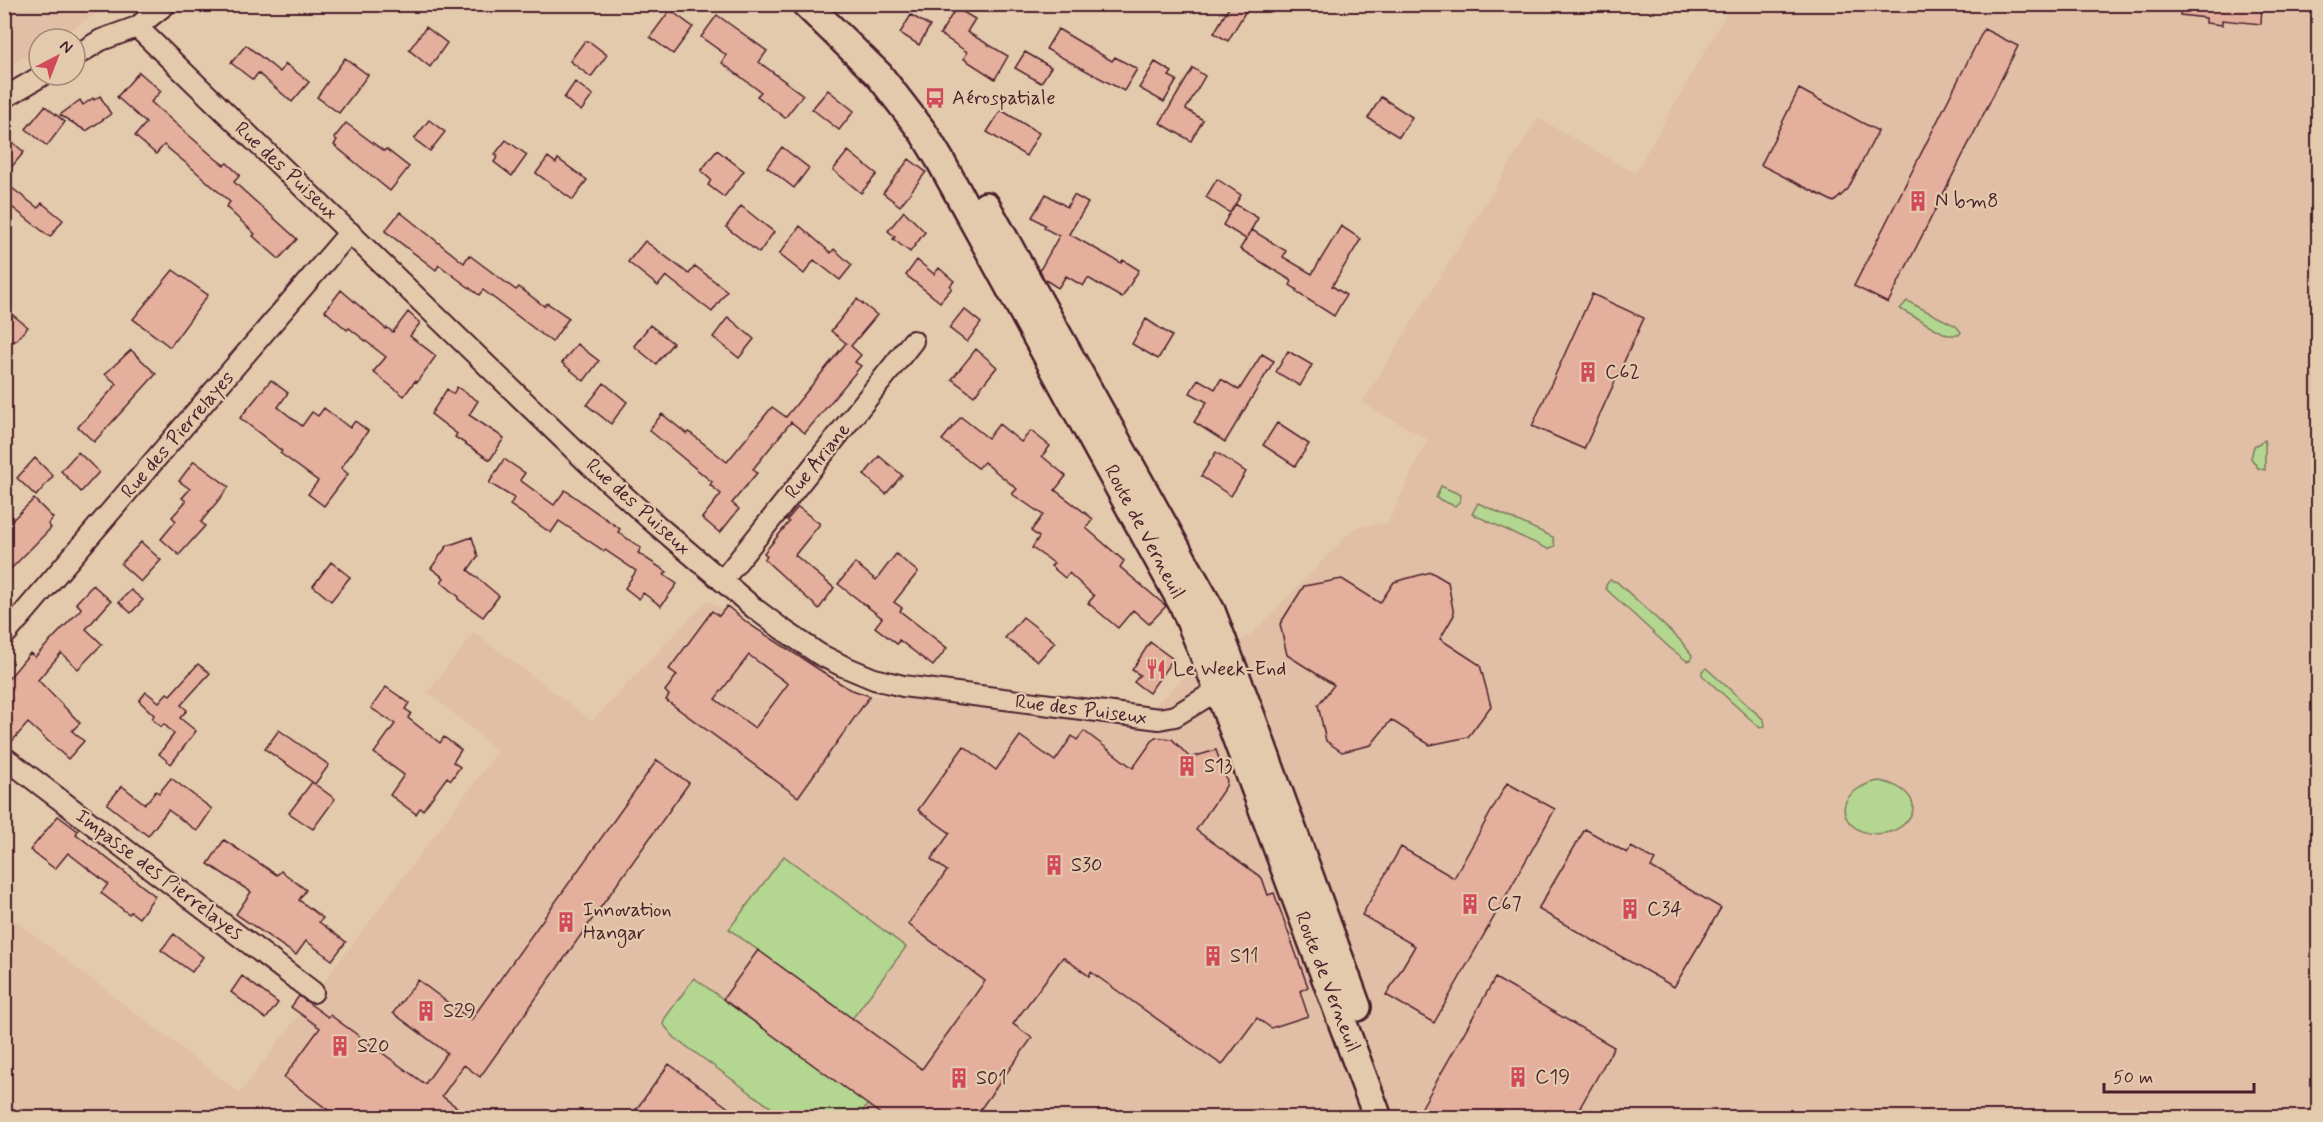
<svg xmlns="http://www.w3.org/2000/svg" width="2323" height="1122" font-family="Mynerve,sans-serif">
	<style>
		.built { fill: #e1bfa6 }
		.green { fill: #b3d690; stroke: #7e7a5e; stroke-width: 1.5 }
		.building { fill: #e5af9d; stroke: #4a1f2b; stroke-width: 1.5; fill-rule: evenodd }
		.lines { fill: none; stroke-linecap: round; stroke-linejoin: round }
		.street-casing { stroke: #4a1f2b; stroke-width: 24 }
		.secondary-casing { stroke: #4a1f2b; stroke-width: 32 }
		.street { stroke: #e4caac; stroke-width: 20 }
		.secondary { stroke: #e4caac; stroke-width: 27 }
		.labels { text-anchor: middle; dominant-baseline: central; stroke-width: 4.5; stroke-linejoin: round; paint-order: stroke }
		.poi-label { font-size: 20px; fill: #4a1f2b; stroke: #e4caac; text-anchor: start }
		.street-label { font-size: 20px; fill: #4a1f2b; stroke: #e4caac }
	</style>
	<rect width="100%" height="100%" fill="#e4caac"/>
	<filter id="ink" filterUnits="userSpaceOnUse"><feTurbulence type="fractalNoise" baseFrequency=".0167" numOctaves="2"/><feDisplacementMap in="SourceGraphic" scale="12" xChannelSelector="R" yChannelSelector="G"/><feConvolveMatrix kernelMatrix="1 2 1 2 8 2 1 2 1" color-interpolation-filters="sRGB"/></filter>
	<g filter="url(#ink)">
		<path class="built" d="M4,5L5,4L111,5L55,39H39V48L5,69Z
			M1731,5H2318V1117H5L4,912L240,1093L498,751L428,692L474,632L592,721L707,600L865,695L1143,717L1197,665L1253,633L1355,527L1388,523L1427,439L1362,403L1538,118L1635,173Z"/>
		<path class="green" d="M1907,301L1956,326L1961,332L1959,335H1947L1900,309Z
			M2265,440V470L2258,468L2251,458L2254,446Z
			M1441,486L1461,495L1460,501L1455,506L1436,498Z
			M1478,503L1553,537L1555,546L1548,549L1472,514Z
			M1610,580L1617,582L1680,640L1692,655L1691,660L1687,661L1670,648L1606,589V585Z
			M1706,668L1764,720L1765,726L1760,728L1702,675V671Z
			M1879,781C1901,784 1927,802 1904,824C1889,838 1857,838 1846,817C1837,797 1864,783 1879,781Z
			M784,856L906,947L852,1019L729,929Z
			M694,978L868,1104L859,1117H784L675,1038L663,1024L665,1018Z"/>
		<path class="building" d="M1231,4H1250L1228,41L1214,33Z
			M2181,4H2262L2261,24L2222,20V25L2206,23V18L2180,15Z
			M956,8L975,19L967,32L1008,56L995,79L964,59L967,52L940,34Z
			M670,10L693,27L673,54L650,37Z
			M717,15L767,51L759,62L803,95L785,118L757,96L761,92L722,63L726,55L701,37Z
			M911,15L930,26L919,45L900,33Z
			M426,27L447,43L430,67L409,50Z
			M1058,29L1112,61L1115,57L1137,69L1124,91L1046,49Z
			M1984,29L2018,46L1888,303L1854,286Z
			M584,42H590L607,55L591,77L570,61Z
			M246,45L280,72L286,64L309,82L292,102L258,73L253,80L231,63Z
			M1025,52L1051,67L1041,83L1015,68Z
			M345,58L368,75L339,113L317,97Z
			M1155,62L1172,72L1169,76L1177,80L1164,102L1139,88Z
			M1193,68L1205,76L1186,109L1203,120L1191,141L1160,123Z
			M139,72L161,91L151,102L216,159L224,165L227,163L240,175L234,182L297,239L279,259L253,236L255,234L226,207L230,202L193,169L164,145L156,154L135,136L146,123L117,97Z
			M575,82L593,95L581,111L564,98Z
			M1799,89L1878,131L1848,189L1834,202L1761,165Z
			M828,90L854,111L839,130L812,109Z
			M100,96L111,114L86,131L60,115L80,100L83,105L93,98L94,100Z
			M1381,97L1412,117L1399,137L1368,118Z
			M45,106L65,122L47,146L26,129Z
			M1001,110L1039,133L1026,156L987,132Z
			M429,120L445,132L430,151L414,139Z
			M346,123L384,151L386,149L409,167L390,191L334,145L337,140L334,138Z
			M4,135L24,152L4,176Z
			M506,140L527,155L512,176L494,162L498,156L495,154Z
			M782,147L809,168L794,188L767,167Z
			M717,150L744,171L724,197L708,185L711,180L701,171Z
			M848,151L877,174L861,193L833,170Z
			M548,157L556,163L558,159L587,180L573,200L536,173Z
			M909,159L926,172L900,206L883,193Z
			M1217,179L1241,195L1230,213L1206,197Z
			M4,182L38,208L42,203L63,220L50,237L13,208L4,219Z
			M1046,194L1067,207L1074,195L1088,203L1069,234L1121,263L1123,260L1139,270L1122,298L1088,278L1083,286L1066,276L1058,288L1044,279L1040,270L1059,236L1044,228L1045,225L1032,217Z
			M1235,204L1258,218L1247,237L1252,230L1286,251L1283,257L1312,274L1341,226L1361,239L1332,286L1346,295L1334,316L1296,292L1297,290L1290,285L1292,281L1240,249L1246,239L1223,225Z
			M741,206L774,232L759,253L726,227Z
			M904,211L925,232L910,252L893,239L895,237L888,231Z
			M400,212L464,263L469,255L516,290L519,287L544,306L547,303L569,318L552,342L483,290L479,295L439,265L436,270L385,231Z
			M800,226L831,253L834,249L852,265L840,280L814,260L804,274L779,254Z
			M645,241L689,274L695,266L727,291L712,312L666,276L658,286L628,262Z
			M917,260L934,274L939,268L954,281L950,286L952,288L940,302L906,275Z
			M173,270L208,295L170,347L133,319Z
			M341,290L386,329L387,328L393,332L408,312L420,323L410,336L436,356L417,382L415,381L404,396L373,372L386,357L349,328L347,330L325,311Z
			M1592,294L1644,318L1584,449L1532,426Z
			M857,299L877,315L851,346L861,355L855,362L861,366L805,433L791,422L753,469L757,473L732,503L739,509L720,533L702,518L721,494L710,485L712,482L649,430L662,414L687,434L689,432L727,462L772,407L786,417L846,343L831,331Z
			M4,308L28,327L14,342L4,334Z
			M964,309L981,323L967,342L949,328Z
			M728,317L754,339L739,358L713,337Z
			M1146,319L1172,336L1158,359L1132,344Z
			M650,325L673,343L656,364L634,346Z
			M577,344L599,361L584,381L562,363Z
			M976,349L997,367L974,396L952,379Z
			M131,350L156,374L94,442L78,427L117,384L105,374Z
			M1288,351L1312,365L1300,386L1276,372Z
			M1262,354L1274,361L1225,442L1194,422L1207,402L1190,393L1198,379L1215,389L1221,379L1239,390Z
			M271,380L288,393L278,407L302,426L312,412L318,416L324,408L350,428L355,421L368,431L341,468L348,474L324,506L308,494L318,481L280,453L282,451L240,418Z
			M604,383L627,402L611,424L587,405Z
			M457,387L478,401L469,415L504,438L490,460L455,437L457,434L431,414L447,389L453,394Z
			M961,417L988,438L999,424L1021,442L1031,431L1050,446L1042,456L1066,476L1055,490L1093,519L1086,528L1124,561L1120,567L1166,606L1149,624L1133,610L1118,628L1088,603L1094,596L1069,573L1065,578L1051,566L1054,563L1032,548L1039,537L1031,531L1043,515L1012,494L1017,489L984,462L978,468L942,440Z
			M1277,423L1309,444L1295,466L1263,445Z
			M78,452L99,472L81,492L61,471Z
			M1216,452L1246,472L1231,496L1201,476Z
			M879,456L902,475L886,494L864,475Z
			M35,458L53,476L36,496L17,478Z
			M504,459L525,473L520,480L554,505L565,490L620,529L618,532L641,548L638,553L667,572L664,575L677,584L661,606L643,593L639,599L625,588L636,571L605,550L604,551L559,521L551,533L510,505L514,498L489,483Z
			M194,461L229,487L201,522L205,526L179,555L161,539L176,521L172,517L186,501L182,498L190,489L179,481Z
			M34,499L53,518L48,524L51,528L4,576V528Z
			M798,507L820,524L795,555L834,588L819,609L764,559L767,556L764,553L789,522L787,520Z
			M472,537L478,556L468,570L499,596L483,617L458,599L459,597L441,582L444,578L431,568L447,546Z
			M141,542L161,560L141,582L121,564Z
			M896,554L918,572L894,602L902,608L900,611L947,648L933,666L899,640L897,644L875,627L882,618L838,584L855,563L876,580Z
			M331,562L350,577L331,601L313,586Z
			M1431,572L1448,582L1454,615L1440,639L1480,665L1491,706L1468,737L1430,745L1391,720L1371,745L1342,752L1326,741L1318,705L1334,685L1287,655L1280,624L1304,586L1342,579L1380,603L1394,582Z
			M93,585L111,601L86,629L102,644L78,669L61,653L38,680L80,723L72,731L84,741L68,759L28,723L8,746L4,745V684L30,653L35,657L80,610L81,608L76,603Z
			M131,590L143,600L131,613L119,602Z
			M727,606L749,624L849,689L870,696L798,797L666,700L669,695L665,691L677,675L669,669L712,611L719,616ZM749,655L788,684L755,728L715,699Z
			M1023,617L1055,642L1038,661L1005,638Z
			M1150,642L1173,659L1149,693L1134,682L1140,675L1132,670Z
			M198,664L210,673L181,705L187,710L180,718L196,731L171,764L159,754L174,734L164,724L161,727L152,719L154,715L139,701L146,692L159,702L167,693L170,695Z
			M386,687L409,703L405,709L411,713L408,718L440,743L444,737L461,750L453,762L460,767L451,780L447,777L423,810L420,808L416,814L390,795L404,775L374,753L395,724L371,708Z
			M279,730L329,765L315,784L265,749Z
			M1084,731L1133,768L1155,737L1172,739L1190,758L1216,750L1227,781L1226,786L1196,830L1262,878L1268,895L1274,893L1308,987L1300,991L1308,1016L1271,1028L1257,1018L1222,1065L1091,972L1089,976L1063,957L1013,1024L1032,1038L974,1118H886L723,999L758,950L922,1069L985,981L908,924L947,871L931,859L950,833L918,810L964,746L996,770L1020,736L1055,761L1072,736L1077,740Z
			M657,760L689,783L480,1077L464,1065L442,1096L471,1118H339L284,1077L320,1028L291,1007L299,996L328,1017L330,1015L425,1084L447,1053L393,1013L418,980L471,1020Z
			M171,778L212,809L197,831L168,810L148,836L107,804L122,786L145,804L156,791L159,793Z
			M312,782L335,799L313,829L289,813Z
			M1507,783L1555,809L1434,1023L1386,995L1415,946L1362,915L1401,847L1454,878Z
			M58,816L78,831L76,834L155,896L139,918L131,912L129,914L101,893L108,884L68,853L55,869L30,850Z
			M1585,829L1627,853L1631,847L1655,860L1651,867L1721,908L1674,987L1538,909Z
			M224,840L277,875L281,871L306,890L299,900L323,918L319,922L346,942L332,960L306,941L296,955L236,914L251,892L208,864Z
			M174,934L203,957L192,972L161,950Z
			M242,976L278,1003L266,1019L231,992Z
			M1495,978L1614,1047L1574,1118H1425L1422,1107Z
			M669,1064L742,1118H630Z"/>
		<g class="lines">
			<g class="street-casing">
				<path id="street" d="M137,27L590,465L652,521L754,608L782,629L819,654L843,666L874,679L903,686L1159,719L1175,716L1216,691L1229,696
					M75,56L101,40L137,27L166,4
					M4,98L43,75
					M722,581L913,341
					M4,636L350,232
					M4,757L313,992"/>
			</g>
			<g class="secondary-casing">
				<path id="secondary" d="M806,4L879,75L923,132L940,160L1184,606L1219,691L1378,1118
					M986,206L1211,611L1252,719L1357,1007"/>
			</g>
			<use href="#street" class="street"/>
			<use href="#secondary" class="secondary"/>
		</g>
	</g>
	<defs>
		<g id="bus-bare" transform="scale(1.62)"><path d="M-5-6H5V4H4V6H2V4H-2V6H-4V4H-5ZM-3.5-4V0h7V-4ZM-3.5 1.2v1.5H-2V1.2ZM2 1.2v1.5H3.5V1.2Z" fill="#d1495b" stroke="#e4caac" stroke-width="2.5" paint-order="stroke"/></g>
		<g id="building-bare" transform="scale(1.62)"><path d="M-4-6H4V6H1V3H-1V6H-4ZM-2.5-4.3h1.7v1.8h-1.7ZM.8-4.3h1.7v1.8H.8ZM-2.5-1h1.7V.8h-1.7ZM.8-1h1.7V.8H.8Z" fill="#d1495b" stroke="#e4caac" stroke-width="2.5" paint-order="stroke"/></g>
		<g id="restaurant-bare" transform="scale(1.62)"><path d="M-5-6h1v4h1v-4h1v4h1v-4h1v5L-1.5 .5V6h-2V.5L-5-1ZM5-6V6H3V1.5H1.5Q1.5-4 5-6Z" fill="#d1495b" stroke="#e4caac" stroke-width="2.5" paint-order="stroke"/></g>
	</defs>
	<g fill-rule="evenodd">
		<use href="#bus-bare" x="935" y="98"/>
		<use href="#building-bare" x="1918" y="201"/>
		<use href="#building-bare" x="1588" y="372"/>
		<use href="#restaurant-bare" x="1156" y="669"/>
		<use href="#building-bare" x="1187" y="766"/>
		<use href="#building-bare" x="1054" y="865"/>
		<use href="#building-bare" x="1470" y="904"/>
		<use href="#building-bare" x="1630" y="909"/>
		<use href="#building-bare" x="566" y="922"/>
		<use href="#building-bare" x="1213" y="956"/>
		<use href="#building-bare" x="426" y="1011"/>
		<use href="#building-bare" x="340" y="1046"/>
		<use href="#building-bare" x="1518" y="1077"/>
		<use href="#building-bare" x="959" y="1078"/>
	</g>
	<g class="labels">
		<g class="poi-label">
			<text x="952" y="98">Aérospatiale</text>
			<text x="1935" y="201">N bm8</text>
			<text x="1605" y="372">C62</text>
			<text x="1173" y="669">Le Week-End</text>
			<text x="1204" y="766">S13</text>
			<text x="1071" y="865">S30</text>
			<text x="1487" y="904">C67</text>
			<text x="1647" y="909">C34</text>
			<text x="583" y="910">Innovation<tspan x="583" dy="23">Hangar</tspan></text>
			<text x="1230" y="956">S11</text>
			<text x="443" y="1011">S29</text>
			<text x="357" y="1046">S20</text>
			<text x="1535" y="1077">C19</text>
			<text x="976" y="1078">S01</text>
		</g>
		<g class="street-label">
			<text transform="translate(286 171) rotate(43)">Rue des Puiseux</text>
			<text transform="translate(178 435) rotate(-49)">Rue des Pierrelayes</text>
			<text transform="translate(818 461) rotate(-51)">Rue Ariane</text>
			<text transform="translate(638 507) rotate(42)">Rue des Puiseux</text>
			<text transform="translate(1144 532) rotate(62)">Route de Verneuil</text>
			<text transform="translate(1081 710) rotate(7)">Rue des Puiseux</text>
			<text transform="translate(159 875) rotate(37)">Impasse des Pierrelayes</text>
			<text transform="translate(1327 982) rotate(69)">Route de Verneuil</text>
		</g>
	</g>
	<rect width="2323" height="1122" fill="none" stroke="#e4caac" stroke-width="24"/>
	<rect x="12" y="12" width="2299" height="1098" fill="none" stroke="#4a1f2b" stroke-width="2" filter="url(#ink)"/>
	<g transform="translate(57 57) rotate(42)"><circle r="28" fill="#e4caac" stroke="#a68678" stroke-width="1.5"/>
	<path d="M0-4.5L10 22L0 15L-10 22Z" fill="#d1495b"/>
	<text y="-9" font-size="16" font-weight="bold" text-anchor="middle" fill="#4a1f2b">N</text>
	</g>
	<path d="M2104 1083v9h150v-9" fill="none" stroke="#4a1f2b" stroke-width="3"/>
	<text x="2113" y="1083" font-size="18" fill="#4a1f2b" stroke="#e4caac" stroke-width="4.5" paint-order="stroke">50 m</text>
</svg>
